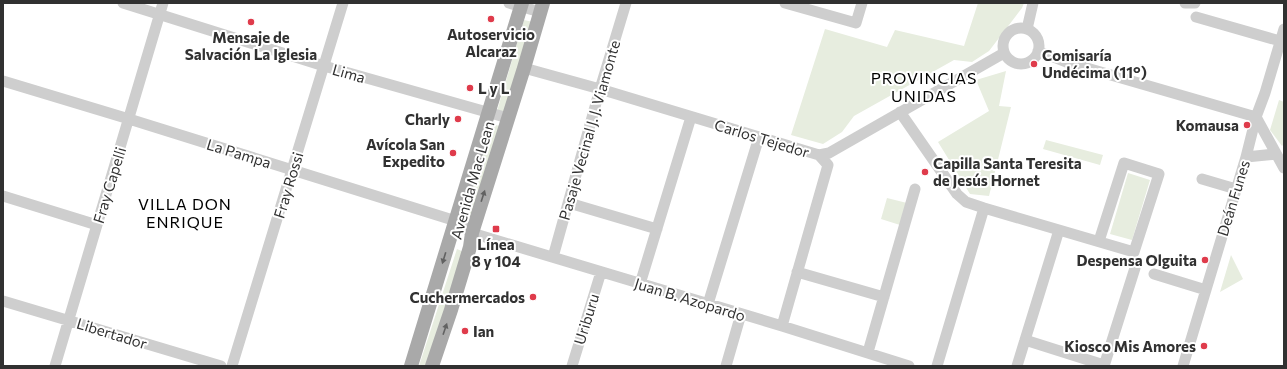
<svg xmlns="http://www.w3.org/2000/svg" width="1287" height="369" font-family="Commissioner,sans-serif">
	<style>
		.green { fill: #e7eddf }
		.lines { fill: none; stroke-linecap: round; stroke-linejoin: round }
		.minor { stroke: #cecece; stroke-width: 11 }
		.major { stroke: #a9a9a9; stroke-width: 14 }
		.oneway { fill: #616161 }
		.poi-dot { fill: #df3b4b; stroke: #fff; stroke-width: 1.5 }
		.labels { text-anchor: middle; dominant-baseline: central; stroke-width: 4; stroke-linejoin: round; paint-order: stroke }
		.poi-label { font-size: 15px; font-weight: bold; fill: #313131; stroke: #fff; text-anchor: end }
		.street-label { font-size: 15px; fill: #313131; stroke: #fff }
		.neighbourhood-label { font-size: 16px; letter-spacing: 1px; fill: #000; stroke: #fff }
	</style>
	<rect width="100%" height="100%" fill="#fff"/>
	<path class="green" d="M978,3H1024L1022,8L989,51L972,62L954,60L854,116L842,132L823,144L791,135L825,29L887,47L895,30L964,46Z
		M524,20L533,22L505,114L497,111Z
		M1006,71L999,106L1011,107L989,196L970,194L938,142L989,111L976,80Z
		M1279,100L1284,102V144L1282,146L1270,130Z
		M491,124L500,126L472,218L464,215Z
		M1046,140L1103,155L1100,165L1043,149Z
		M1128,173L1150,180L1132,240L1110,234Z
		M887,198L907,203L900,225L881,219Z
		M457,249L464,252L427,366H419Z
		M1231,255L1243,279L1220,292Z"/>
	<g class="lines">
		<path class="minor" d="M123,3L324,66L508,118
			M509,3L540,12
			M785,3L856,23L862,3
			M1185,3H1195
			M1196,17L1280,41
			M1003 46a18 18 0 1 1 36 0a18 18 0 1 1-36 0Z
			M1027,29L1033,3
			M1038,51L1066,62L1256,117
			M524,68L600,89L819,155L829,153L1004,53
			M3,81L129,119L456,221L472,233L782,326L909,366
			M900,112L957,194L966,202L984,208L1134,252L1159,174L1124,163L1099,241
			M1256,117L1284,168
			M1246,157L1276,154
			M1202,179L1236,189
			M3,196L97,225
			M569,203L657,229
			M553,257L600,89L626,3
			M797,272L884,297
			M1154,274L1206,290
			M640,284L691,117
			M3,301L221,366
			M708,304L759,137
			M782,326L828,165L819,155
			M1025,340L1104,365
			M868,352L915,189
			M55,366L163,3
			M232,366L343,3
			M572,366L601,272
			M726,366L741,314
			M937,366L984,208
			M1017,366L1059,230
			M1104,366L1135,268
			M1183,366L1246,157L1256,117L1265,93L1284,29"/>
		<path class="major" d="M411,366L522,3
			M432,366L451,310L470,247L472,233L524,68L543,3"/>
	</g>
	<defs><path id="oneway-solid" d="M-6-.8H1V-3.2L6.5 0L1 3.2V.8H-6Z"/></defs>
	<g class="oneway">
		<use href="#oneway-solid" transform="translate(483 196) rotate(-72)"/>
		<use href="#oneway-solid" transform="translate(444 258) rotate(107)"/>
		<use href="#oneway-solid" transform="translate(445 329) rotate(-71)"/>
	</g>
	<g class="poi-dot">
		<circle cx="491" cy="19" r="4"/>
		<circle cx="251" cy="22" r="4"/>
		<circle cx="1034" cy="64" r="4"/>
		<circle cx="470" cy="88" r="4"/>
		<circle cx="458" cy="119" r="4"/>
		<circle cx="1247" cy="125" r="4"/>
		<circle cx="453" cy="153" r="4"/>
		<circle cx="925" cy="172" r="4"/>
		<rect x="492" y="225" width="8" height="8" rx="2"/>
		<circle cx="1205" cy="260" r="4"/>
		<circle cx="533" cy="297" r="4"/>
		<circle cx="465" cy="331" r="4"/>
		<circle cx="1204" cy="346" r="4"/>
	</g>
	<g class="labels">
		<g class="poi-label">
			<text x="491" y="34" text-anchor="middle">Autoservicio<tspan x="491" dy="17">Alcaraz</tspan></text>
			<text x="251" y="37" text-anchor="middle">Mensaje de<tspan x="251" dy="17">Salvación La Iglesia</tspan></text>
			<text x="1042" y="55" text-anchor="start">Comisaría<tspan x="1042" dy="17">Undécima (11°)</tspan></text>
			<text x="478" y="88" text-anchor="start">L y L</text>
			<text x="450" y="119">Charly</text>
			<text x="1239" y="125">Komausa</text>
			<text x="445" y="144">Avícola San<tspan x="445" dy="17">Expedito</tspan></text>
			<text x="933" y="163" text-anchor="start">Capilla Santa Teresita<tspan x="933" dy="17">de Jesús Hornet</tspan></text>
			<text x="496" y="244" text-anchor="middle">Línea<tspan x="496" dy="17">8 y 104</tspan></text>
			<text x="1197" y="260">Despensa Olguita</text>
			<text x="525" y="297">Cuchermercados</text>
			<text x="473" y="331" text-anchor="start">Ian</text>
			<text x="1196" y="346">Kiosco Mis Amores</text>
		</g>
		<g class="street-label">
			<text transform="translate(349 73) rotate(16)">Lima</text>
			<text transform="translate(589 130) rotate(-74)">Pasaje Vecinal J. J. Viamonte</text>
			<text transform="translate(762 138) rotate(17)">Carlos Tejedor</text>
			<text transform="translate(239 153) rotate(17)">La Pampa</text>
			<text transform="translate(472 180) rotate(-74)">Avenida Mac Lean</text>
			<text transform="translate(109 185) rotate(-73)">Fray Capelli</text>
			<text transform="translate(288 185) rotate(-73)">Fray Rossi</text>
			<text transform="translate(1233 198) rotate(-73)">Deán Funes</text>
			<text transform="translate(690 299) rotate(17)">Juan B. Azopardo</text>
			<text transform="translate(586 319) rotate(-73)">Uriburu</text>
			<text transform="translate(112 333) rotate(17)">Libertador</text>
		</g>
		<g class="neighbourhood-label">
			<text x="924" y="77">PROVINCIAS<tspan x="924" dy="18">UNIDAS</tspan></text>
			<text x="185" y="203">VILLA DON<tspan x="185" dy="18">ENRIQUE</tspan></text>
		</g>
	</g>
	<rect width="1287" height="369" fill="none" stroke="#313131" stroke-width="8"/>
</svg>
